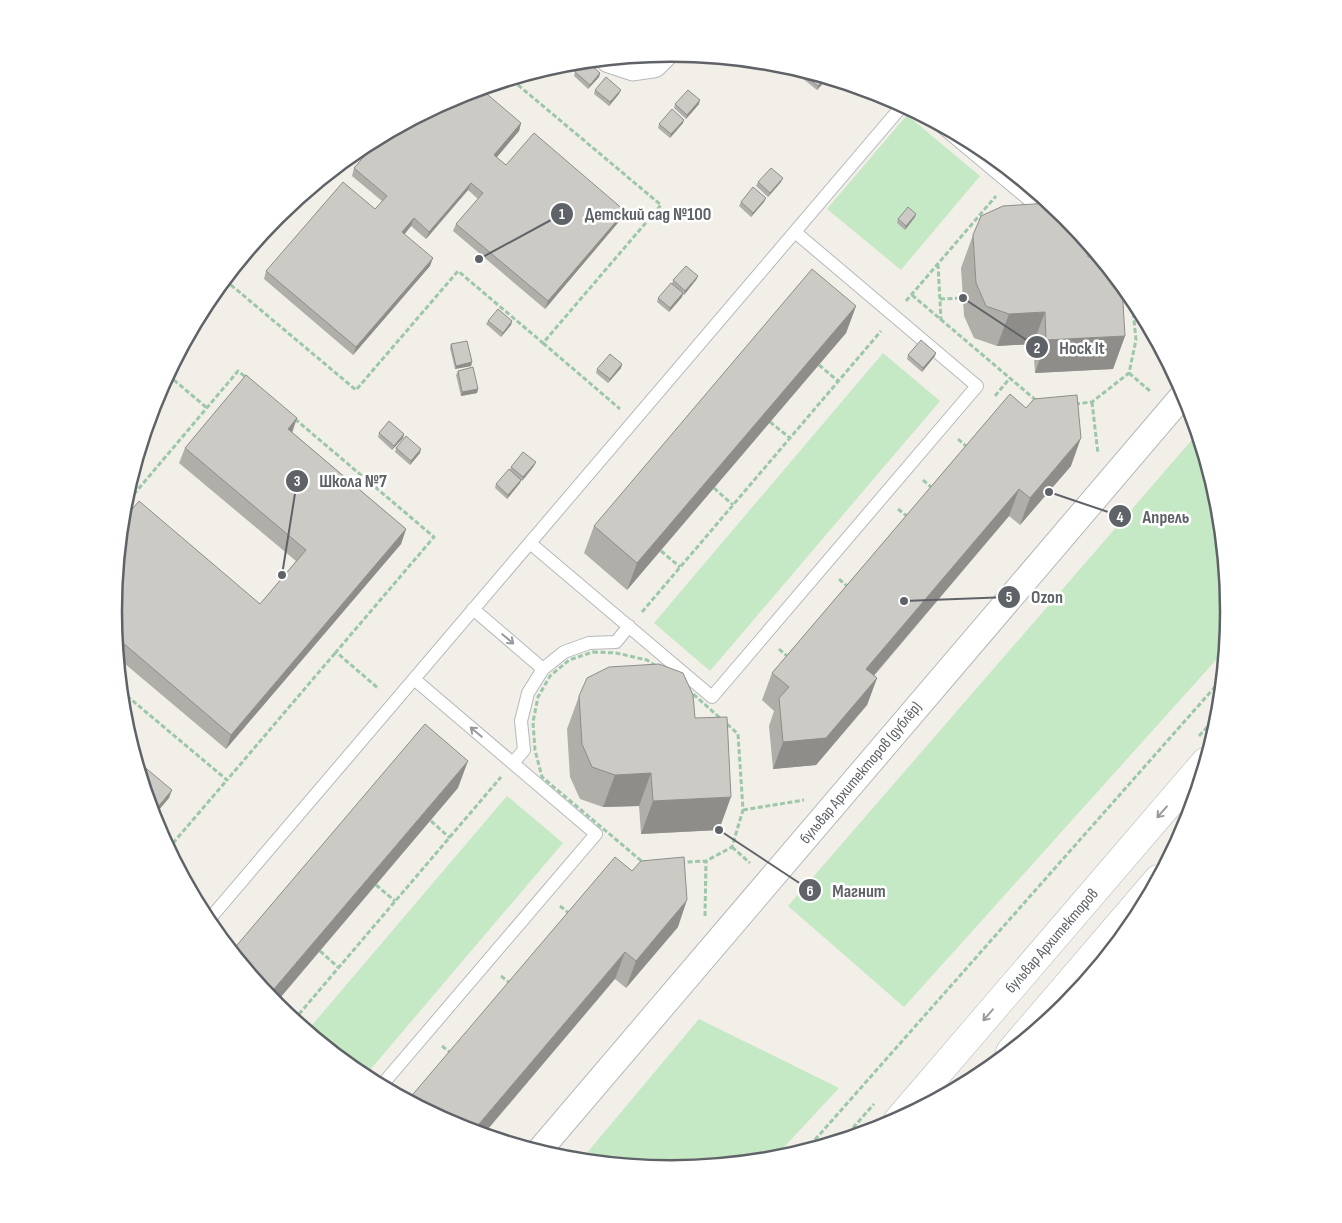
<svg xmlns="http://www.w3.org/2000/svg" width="1342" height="1223" font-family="'Sofia Sans Condensed',sans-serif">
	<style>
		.green { fill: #c5e8c5 }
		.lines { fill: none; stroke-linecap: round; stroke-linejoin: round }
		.service-casing { stroke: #b5b8bc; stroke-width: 14 }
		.minor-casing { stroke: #b5b8bc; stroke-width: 27 }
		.secondary-casing { stroke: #b6babf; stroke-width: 29 }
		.path { stroke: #9cc7a9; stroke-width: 3; stroke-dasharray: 5 2.5; stroke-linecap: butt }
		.service { stroke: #fff; stroke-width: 12 }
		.minor { stroke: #fff; stroke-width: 25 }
		.secondary { stroke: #fff; stroke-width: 28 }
		.wall { fill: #afaea9 }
		.shaded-wall { fill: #8f8d8a }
		.building { fill: #cccac5; stroke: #8f8d8a }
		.oneway { stroke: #979a9d }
		.labels { text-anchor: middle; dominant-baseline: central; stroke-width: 5; stroke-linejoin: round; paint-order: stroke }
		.street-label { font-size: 16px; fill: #5f6368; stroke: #fff }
		.rim { fill: none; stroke: #5f6368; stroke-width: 2.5 }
		.leader { fill: none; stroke: #5f6368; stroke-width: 2 }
		.callout-dot { fill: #5f6368; stroke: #fff; stroke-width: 2 }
		.mark-label { font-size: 15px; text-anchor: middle; font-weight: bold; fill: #fff }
		.callout-label { font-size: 18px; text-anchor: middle; font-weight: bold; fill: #5f6368; stroke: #fff; stroke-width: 5; stroke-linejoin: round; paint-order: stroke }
	</style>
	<rect width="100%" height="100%" fill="#f1efe8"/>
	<path class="green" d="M907,115L980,176L901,270L827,209Z
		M883,353L940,401L710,671L654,623Z
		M1197,434L1218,503L1229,612L1225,650L904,1007L788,906Z
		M507,796L563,843L364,1077L307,1031Z
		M699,1019L839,1088L773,1159L671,1169L581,1160Z"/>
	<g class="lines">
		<g class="service-casing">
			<path id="service" d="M943,128L1046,214
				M1076,240L1103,263
				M530,543L712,697L977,386L795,232
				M473,609L543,669
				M513,763L524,750L521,721L528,693L543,669L564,652L589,643L616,642L629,626
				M207,922L902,106
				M381,1086L596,834L414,679"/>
		</g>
		<g class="minor-casing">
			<path id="minor" d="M609,60L633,68L654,65L665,54
				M539,1151L1184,394"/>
		</g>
		<g class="secondary-casing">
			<path id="secondary" d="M1010,1052L1158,879
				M898,1120L1205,762"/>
		</g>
		<path class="path" d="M938,264L941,320
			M225,280L356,390L458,271L543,343L661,205L512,80
			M912,295L1038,402
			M940,299L963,298
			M906,301L996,196
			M543,343L620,409
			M819,365L838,381
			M1129,373L1151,392
			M168,375L207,408
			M995,396L1010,378
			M1092,402L1098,454
			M1075,404L1092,402L1129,373L1136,340L1132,299
			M295,419L434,537L336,652L379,689
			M770,422L790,438
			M958,439L967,447
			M923,480L932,488
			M714,488L733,505
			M124,506L238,371L248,379
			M898,509L908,517
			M661,551L680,567
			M839,579L848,587
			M642,612L881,331
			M779,649L788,657
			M593,652L616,653L647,660L683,685L738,734L743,810L732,847L706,861L645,864L542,777L535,750L533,722L538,697L550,676L569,660Z
			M121,691L227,780L336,652
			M1199,736L1219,714
			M743,810L804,800
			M431,821L450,838
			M732,847L750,863
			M168,849L227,780
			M376,885L395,901
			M560,906L570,914
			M705,916L706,861
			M320,951L339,968
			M501,976L510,983
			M294,1020L501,777
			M442,1046L451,1053
			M843,1139L874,1104
			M805,1151L1222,679"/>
		<use href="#service" class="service"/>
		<use href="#minor" class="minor"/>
		<use href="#secondary" class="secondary"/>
	</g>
	<path class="wall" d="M790,68L798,70L796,73Z
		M575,72L600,73L599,77L588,89L574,76Z
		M803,74L827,79L817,90L802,78Z
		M595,90L619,94L609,106L594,94Z
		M675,104H699L686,119L674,108Z
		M521,123L519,131L496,157L506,165L622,218L545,309L453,231L456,224L478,199L468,190L426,239L411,226L404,234L430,266L353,355L264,279L266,271L375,209L382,201L352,176L354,168Z
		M683,123L670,138L658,128L659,124Z
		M758,182H781L768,197L756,186Z
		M741,202H764L751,217L739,206Z
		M916,214L915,217L905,230L897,223L898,219Z
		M973,235L1088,257L1125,336L1113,369L1035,373L1033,344L997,346L974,338L964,316L961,268Z
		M698,276L696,280L684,295L683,294L682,297L669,312L657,302L658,298L672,284L673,280Z
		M856,306L846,333L627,590L584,553L594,526Z
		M488,321H512L511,325L501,337L486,324Z
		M451,344L472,362L471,366L455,369L450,348Z
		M908,355L935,356L922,372L907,359Z
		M622,364L621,368L608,383L596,373L597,369Z
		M458,371L478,389L477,393L461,396L456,375Z
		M1010,394L1071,466L1020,525L1009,516L874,676L877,678L867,705L816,765L773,769L769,726L774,711L762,700L772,673Z
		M292,432L406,529L401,544L226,749L118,658L113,611L260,604L296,561L179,463L185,448Z
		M379,433L404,434L403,438L392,450L378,437Z
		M396,448L420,453L410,465L395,452Z
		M534,466L522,481L521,480L520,483L507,499L495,488L496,484L510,470L511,467Z
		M579,696L695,718L719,830L641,834L639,806L603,807L580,799L570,777L567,729Z
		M615,857L678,927L626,988L615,979Z"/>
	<path class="shaded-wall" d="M600,73L599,77L588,89L590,85Z
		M825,78L827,79L817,90L818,86Z
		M621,90L619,94L609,106L610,102Z
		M700,100L699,104L686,119L687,115Z
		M684,120L683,123L670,138L671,134Z
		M521,123L519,131L492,163L494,155Z
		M783,178L781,182L768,197L770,193Z
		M471,183L468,190L426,239L429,232Z
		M766,198L764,202L751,217L753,213Z
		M625,211L622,218L545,309L548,301Z
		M916,214L915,217L905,230L906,226Z
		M414,218L411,226L400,240L402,232Z
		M433,258L430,266L353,355L356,347Z
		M698,276L696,280L684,295L685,291Z
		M683,293L682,297L669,312L670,308Z
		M856,306L846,333L627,590L637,563Z
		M1045,312L1033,344L997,346L1009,314Z
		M512,321L511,325L501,337L503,333Z
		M1125,336L1113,369L1035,373L1046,340Z
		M936,353L935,356L922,372L923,368Z
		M472,362L471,366L455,369L456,366Z
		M622,364L621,368L608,383L610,379Z
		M478,389L477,393L461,396L462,392Z
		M297,418L292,433L288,429Z
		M404,434L403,438L392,450L394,446Z
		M1081,438L1071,466L1020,525L1030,498Z
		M421,449L420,453L410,465L411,461Z
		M536,462L534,466L522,481L523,477Z
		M521,480L520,483L507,499L508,495Z
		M1019,489L1009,516L856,696L866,669Z
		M406,529L401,544L226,749L231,735Z
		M877,678L867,705L816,765L773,769L783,742Z
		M468,761L458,788L275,1004L268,996Z
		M651,773L639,806L603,807L615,775Z
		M172,790L169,798L153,817L152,814Z
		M731,797L719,830L641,834L653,801Z
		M687,900L678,927L626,988L636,961Z
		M625,952L615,979L483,1135L473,1131Z"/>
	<path class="building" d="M583,62H588L600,73L590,85L575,72Z
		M805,72L825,78L818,86L803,74Z
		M606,77L621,90L610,102L595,90Z
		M481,89L521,123L494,155L506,165L534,133L625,211L548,301L456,224L483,193L471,183L429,232L414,218L402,232L433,258L356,347L266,271L343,182L375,209L387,196L354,168L381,137L458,96Z
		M688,90L700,100L687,115L675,104Z
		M672,109L684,120L671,134L659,124Z
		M771,168L783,178L770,193L758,182Z
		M753,187L766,198L753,213L741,202Z
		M1049,203L1066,217L1088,244V257H1098L1122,287L1125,336L1046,340L1045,312L1009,314L986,306L976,283L973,235L981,216L1003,206Z
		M908,207L916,214L906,226L898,219Z
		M686,266L698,276L685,291L673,280Z
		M812,269L856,306L637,563L594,526Z
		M671,283L683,293L670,308L658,298Z
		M498,309L512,321L503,333L488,321Z
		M921,340L936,353L923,368L908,355Z
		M467,341L472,362L456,366L451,344Z
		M610,354L622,364L610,379L597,369Z
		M473,367L478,389L462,392L458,371Z
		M246,375L297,418L288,429L406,529L231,735L116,637L113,611L122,521L139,501L260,604L306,550L185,448Z
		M1010,394L1026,408L1034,399L1077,395L1081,438L1030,498L1019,489L866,669L877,678L826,738L783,742L779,698L789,687L772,673Z
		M389,421L404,434L394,446L379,433Z
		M406,436L421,449L411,461L396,448Z
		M523,452L536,462L523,477L511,467Z
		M509,469L521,480L508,495L496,484Z
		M659,664L683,673L693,695L695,718L727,717L731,797L653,801L651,773L615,775L592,767L582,744L579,696L587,678L609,667Z
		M425,724L468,761L268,996L232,951Z
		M136,760L172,790L152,814Z
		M615,857L632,871L641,861L684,857L687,900L636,961L625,952L473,1131L457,1127L408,1100Z"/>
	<defs><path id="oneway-shaft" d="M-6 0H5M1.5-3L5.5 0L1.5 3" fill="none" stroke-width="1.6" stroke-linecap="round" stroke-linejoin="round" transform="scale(1.25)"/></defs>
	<g class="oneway">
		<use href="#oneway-shaft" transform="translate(508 639) rotate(40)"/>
		<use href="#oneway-shaft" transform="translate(476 732) rotate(-140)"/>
		<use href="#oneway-shaft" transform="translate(1162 812) rotate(131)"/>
		<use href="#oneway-shaft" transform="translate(988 1015) rotate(131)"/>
	</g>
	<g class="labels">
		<g class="street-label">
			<text transform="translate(861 773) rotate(-50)">бульвар Архитекторов (дублёр)</text>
			<text transform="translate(1052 941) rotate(-49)">бульвар Архитекторов</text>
		</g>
	</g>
	<path d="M0 0H1342V1223H0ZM122 611a549 549 0 1 1 1098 0a549 549 0 1 1-1098 0Z" fill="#fff" fill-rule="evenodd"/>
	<path class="rim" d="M122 611a549 549 0 1 1 1098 0a549 549 0 1 1-1098 0Z"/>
	<path class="leader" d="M479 259L562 214M963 298L1037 347M282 575L297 481M1049 492L1120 516M904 601L1009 597M719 830L810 890"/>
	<g class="callout-dot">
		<circle cx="479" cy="259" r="5"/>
		<circle cx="963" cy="298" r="5"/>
		<circle cx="282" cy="575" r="5"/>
		<circle cx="1049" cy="492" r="5"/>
		<circle cx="904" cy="601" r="5"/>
		<circle cx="719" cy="830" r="5"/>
		<circle cx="562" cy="214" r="12"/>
		<circle cx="1037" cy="347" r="12"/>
		<circle cx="297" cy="481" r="12"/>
		<circle cx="1120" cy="516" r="12"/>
		<circle cx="1009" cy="597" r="12"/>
		<circle cx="810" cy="890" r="12"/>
	</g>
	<g class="mark-label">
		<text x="562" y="219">1</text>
		<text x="1037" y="353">2</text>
		<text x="297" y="486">3</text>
		<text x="1120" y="522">4</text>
		<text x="1009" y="602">5</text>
		<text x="810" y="896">6</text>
	</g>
	<g class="callout-label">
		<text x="648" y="220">Детский сад №100</text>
		<text x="1082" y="354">Hock It</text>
		<text x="353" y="487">Школа №7</text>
		<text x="1166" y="523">Апрель</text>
		<text x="1047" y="603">Ozon</text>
		<text x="859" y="897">Магнит</text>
	</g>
</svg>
